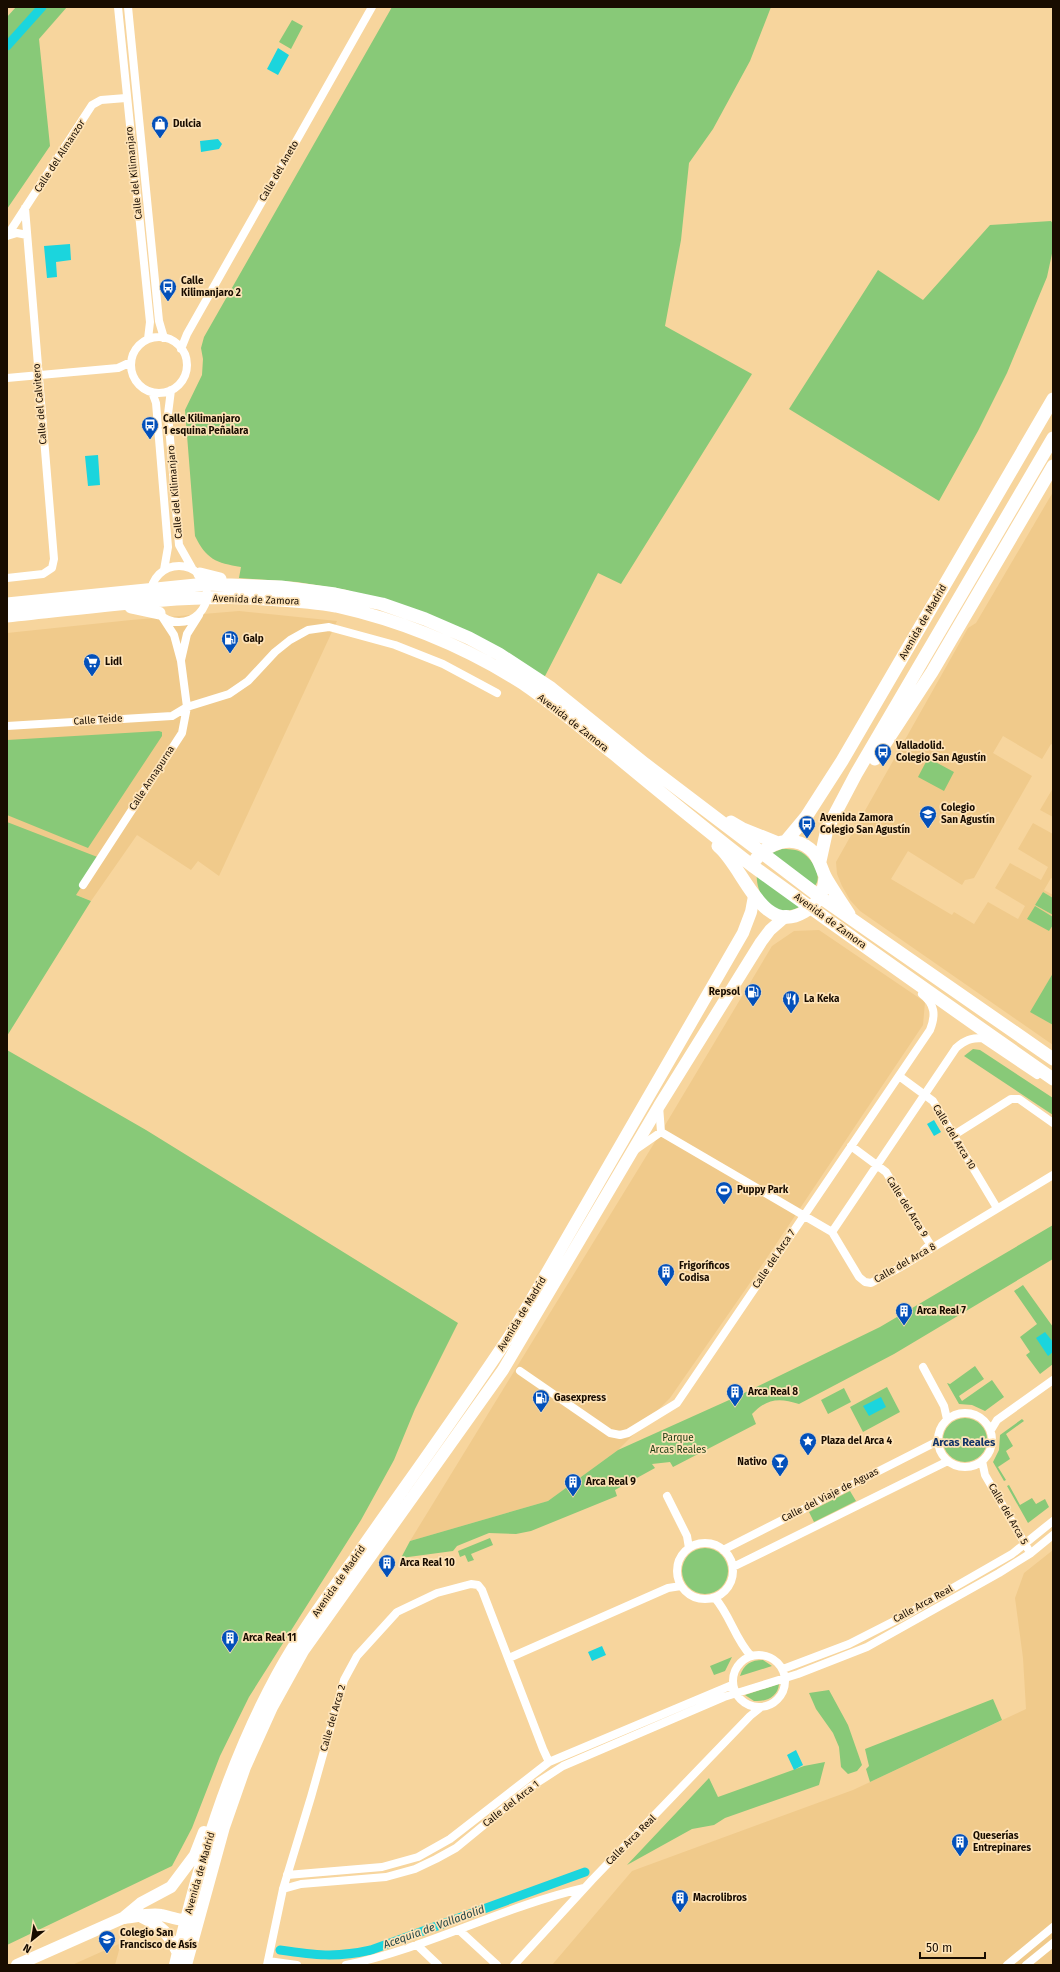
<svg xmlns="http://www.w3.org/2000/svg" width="1060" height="1972" font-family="'Fira Sans',sans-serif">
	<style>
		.built { fill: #f0ca8b }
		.green { fill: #88c978 }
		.water { fill: #1bd5dd }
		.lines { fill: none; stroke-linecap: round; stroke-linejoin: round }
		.canal { stroke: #1bd5dd; stroke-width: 9 }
		.minor { stroke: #fff; stroke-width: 8 }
		.primary { stroke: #fff; stroke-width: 12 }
		.trunk { stroke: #fff; stroke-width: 13 }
		.labels { text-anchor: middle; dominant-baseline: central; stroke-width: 3.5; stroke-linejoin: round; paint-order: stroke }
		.poi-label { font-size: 10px; font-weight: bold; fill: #180c00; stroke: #fee3b7; text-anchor: start }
		.street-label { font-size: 10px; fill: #180c00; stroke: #fee3b7 }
		.park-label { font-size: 10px; fill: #193a10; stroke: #fee3b7 }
		.neighbourhood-label { font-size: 11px; font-weight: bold; fill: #113266; stroke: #fee3b7 }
		.water-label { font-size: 11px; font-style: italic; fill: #254748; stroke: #fee3b7 }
	</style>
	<rect width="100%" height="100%" fill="#f7d59d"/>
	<path class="built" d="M1053,492V745L1051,744L1042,759L1003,736L993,753L1032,776L974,878L965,880L962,885L908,851L891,879L952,915L954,912L974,924L988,902L1018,919L1025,906L995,888L1010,863L1041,880L1048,867L1018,849L1033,823L1053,834V879L1051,878L1044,890L1053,895V898L1043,892L1035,905L1053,915V917L1035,907L1049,931L1053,925V973L1031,1012L1053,1025V1045L860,911L850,900L842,886L837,874L836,862L968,628L976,623Z
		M239,611L337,621L219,876L198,861L191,870L137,835L91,901L7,866V633L131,620Z
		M1053,788V817L1040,810Z
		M819,930L925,1002L923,1025L752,1280L670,1398L618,1450L548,1501L410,1541L661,1132L772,946L794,931Z
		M1053,1550V1965H552L632,1871L853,1790L1026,1709L1023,1658L1015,1598L1024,1573Z
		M121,1943L115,1965H72Z"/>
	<path class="green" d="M16,7H67L39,39L50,146L7,209V17Z
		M392,7H771L750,61L713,129L689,163L681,240L665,326L752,374L621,584L598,573L544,678L347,590L297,582L239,578L241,567C216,563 206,559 195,536L185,410L202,375L203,359L201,348L204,337Z
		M292,20L303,26L291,49L279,42Z
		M1051,221L1053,224V249L1047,277L1007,373L978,431L939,501L789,409L878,270L923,300L990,225Z
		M159,731L162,732V736L88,848L7,815V740Z
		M928,758L954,772L944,791L918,777Z
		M7,822L100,858L76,895L91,901L7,1036Z
		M782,849C788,849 795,849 801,852C812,858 824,877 814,887L769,854Z
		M757,872L801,906C777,921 754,897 757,872Z
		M1043,892L1053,898V915L1035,905Z
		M1035,906L1053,917V925L1049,931L1027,919Z
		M1053,973V1025L1030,1012Z
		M973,1049L980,1050L1053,1098V1115L964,1056Z
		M7,1050L146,1130L458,1323L415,1409L394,1460L361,1520L249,1697L220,1756L192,1828L172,1866L7,1945Z
		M1053,1225V1259L894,1354L799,1404C778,1397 767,1399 752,1414L756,1424L673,1467L670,1462L652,1464L655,1468L615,1490L617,1496L531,1531L516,1534L489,1533L457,1546L453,1551L401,1558L410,1541L548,1501L618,1450L738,1396L880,1327Z
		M1023,1285L1053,1327V1364L1040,1374L1026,1355L1030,1352L1020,1337L1037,1324L1014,1291Z
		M975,1366L984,1379L959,1396L962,1401L992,1380L1004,1397L985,1411L972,1405L959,1404L947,1383L950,1384Z
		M887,1387L900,1412L863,1432L850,1407Z
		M844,1388L851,1402L828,1414L821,1400Z
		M943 1440a22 22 0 1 1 44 0a22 22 0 1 1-44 0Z
		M1022,1419L1024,1421L1006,1434L1013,1446L1006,1451L1010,1459L998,1467L1006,1480L1004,1481L993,1462L999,1450L1000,1435Z
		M1009,1485L1020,1505L1032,1498L1036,1504L1045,1499L1049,1507L1028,1523L1007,1486Z
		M850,1491L856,1501L814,1522L809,1512Z
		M490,1538L493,1545L471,1554L474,1560L468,1562L465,1555L460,1557L458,1551Z
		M682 1571a23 23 0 1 1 46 0a23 23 0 1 1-46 0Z
		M732,1657L725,1671L714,1675L710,1666Z
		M763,1660L772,1666L740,1676C744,1664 751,1660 763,1660Z
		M779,1684C778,1697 766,1702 754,1701L745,1695Z
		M829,1690L848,1725L862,1765L857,1771L848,1774L841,1767L839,1747L833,1733L816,1709L809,1693Z
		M993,1699L1002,1720L870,1782L866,1769L869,1766L865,1749Z
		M825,1762L819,1785L725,1818L714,1825L692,1829L627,1865L709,1778L718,1797L804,1766Z"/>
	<path class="water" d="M278,48L289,55L278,75L267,69Z
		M218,139L222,144L219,149L201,152L200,141Z
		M70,244L71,260L56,262L57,277L47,278L44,246Z
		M98,455L100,485L88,486L85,456Z
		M934,1120L941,1132L934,1136L927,1124Z
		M1045,1332L1053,1342V1352L1048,1356L1036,1338Z
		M881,1397L886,1407L869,1416L863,1406Z
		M602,1646L606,1655L592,1661L588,1652Z
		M796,1750L803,1765L794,1770L787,1755Z"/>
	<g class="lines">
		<path class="canal" d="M7,46L42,7
			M280,1950C314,1955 336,1958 371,1950L585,1872"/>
		<path class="minor" d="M118,7L150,322L148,339
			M128,7L159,321L164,338
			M7,236L92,105L101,100L126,98
			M7,236L17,233L27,235
			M131 365a28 28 0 1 1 56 0a28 28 0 1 1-56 0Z
			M181,349L187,334L372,7
			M7,378L118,368L131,362
			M171,390L168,414L179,545L192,568
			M152,392L156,403L168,547L164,570
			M151 594a28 28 0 1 1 56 0a28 28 0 1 1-56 0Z
			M7,578L43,574L52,568L54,559L25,208
			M181,660L187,634L199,615
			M7,726L172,716L187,707L229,694L248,681L275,652L290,640L308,630L329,627L395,645L443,664L497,693
			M83,885L182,733L187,707L181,661L174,635L161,615
			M899,1076L933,1101L997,1208
			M659,1106L661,1132
			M661,1132L832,1232L859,1277L865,1282L871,1283L899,1268L1053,1175
			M954,1135L1011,1099H1019L1053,1123
			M851,1146L886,1172L930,1244L924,1250
			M635,1150L661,1132
			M832,1232L956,1048C965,1040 971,1038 982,1038L1037,1075
			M923,1367L944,1406L947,1419
			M520,1371L610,1433L620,1435L628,1433L677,1403L930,1030C936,1015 935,1004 922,994
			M938 1440a27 27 0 1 1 54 0a27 27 0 1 1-54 0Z
			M991,1430L997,1420L1053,1380
			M982,1461L985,1475L1028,1549
			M667,1496L687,1536L689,1548
			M677 1571a28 28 0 1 1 56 0a28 28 0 1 1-56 0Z
			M723,1550L938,1441
			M733,1567L948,1461
			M715,1598C730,1615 735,1639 751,1656
			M733 1681a26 26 0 1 1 52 0a26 26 0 1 1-52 0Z
			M509,1658L668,1588L681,1586
			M783,1669L849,1644L904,1616L1012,1554L1053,1521
			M287,1875L382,1867L418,1857L450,1839L549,1762L732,1685
			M283,1889L301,1884L386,1877L415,1869L436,1859L456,1848L529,1788L563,1766L724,1697L798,1674L867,1647L999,1573L1031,1553L1053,1535
			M459,1930L497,1965
			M417,1945L438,1965
			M268,1961L297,1965
			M267,1965L283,1889L311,1797L344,1680L357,1656L397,1612L437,1593L471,1584L478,1585L482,1590L543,1749L549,1762
			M346,1965C428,1948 502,1907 584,1888
			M514,1965L592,1880L750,1716L760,1708
			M1007,1965L1053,1927
			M1026,1965L1053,1943"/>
		<path class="primary" d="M142,1917C163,1927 168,1933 178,1953
			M123,1918C133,1917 151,1913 161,1915C173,1917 181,1923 194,1917
			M17,1965L123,1918L141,1903L171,1887L195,1855L204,1832
			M175,1965C198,1865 228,1765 277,1675C300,1633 329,1594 357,1555C410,1479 465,1404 516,1326L743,933L751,912L754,896
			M186,1965L224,1827L245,1767L272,1707L303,1651L503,1370L659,1106L761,942L770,930L786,916"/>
		<path class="trunk" d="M200,574L220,579
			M7,604L206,584L281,587L335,594L382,604L425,619L469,638L499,654L551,688L645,764L820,897L1053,1059
			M131,607L159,613
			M7,616C88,608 171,595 252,598C280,600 309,601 336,606C403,621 466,647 524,684C555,705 584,730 614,754C660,792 707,831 754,867C853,939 953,1009 1053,1079
			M875,759L932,672L1053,466
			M731,822L743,829L778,843
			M786,841L806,817L842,761L1053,399
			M718,846C743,866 762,937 804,912C818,904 824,893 825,877
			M756,859C768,843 792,834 810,849C820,857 820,867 826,878C833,890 841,902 849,914
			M820,861L827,829L856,774L1053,438"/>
	</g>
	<defs>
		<g id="shop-pin" transform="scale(0.9)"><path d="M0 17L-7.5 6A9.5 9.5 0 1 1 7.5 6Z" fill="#0350ba" stroke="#fee3b7"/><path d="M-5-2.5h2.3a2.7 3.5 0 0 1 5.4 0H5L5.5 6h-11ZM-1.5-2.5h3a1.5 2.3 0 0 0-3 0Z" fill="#fff"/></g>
		<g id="bus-pin" transform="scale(0.9)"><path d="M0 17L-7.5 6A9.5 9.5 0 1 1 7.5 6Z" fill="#0350ba" stroke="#fee3b7"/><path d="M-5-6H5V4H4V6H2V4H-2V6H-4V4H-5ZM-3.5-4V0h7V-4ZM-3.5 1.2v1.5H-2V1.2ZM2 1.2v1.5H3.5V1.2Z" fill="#fff"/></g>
		<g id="fuel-pin" transform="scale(0.9)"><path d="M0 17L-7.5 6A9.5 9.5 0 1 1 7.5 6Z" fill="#0350ba" stroke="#fee3b7"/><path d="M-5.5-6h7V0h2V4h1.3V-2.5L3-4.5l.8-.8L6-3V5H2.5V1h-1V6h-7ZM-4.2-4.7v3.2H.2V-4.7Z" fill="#fff"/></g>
		<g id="supermarket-pin" transform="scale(0.9)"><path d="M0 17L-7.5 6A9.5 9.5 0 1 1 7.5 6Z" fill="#0350ba" stroke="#fee3b7"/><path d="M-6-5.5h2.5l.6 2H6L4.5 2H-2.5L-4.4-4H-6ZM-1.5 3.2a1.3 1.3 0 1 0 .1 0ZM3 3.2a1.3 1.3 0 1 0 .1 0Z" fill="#fff"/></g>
		<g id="school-pin" transform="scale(0.9)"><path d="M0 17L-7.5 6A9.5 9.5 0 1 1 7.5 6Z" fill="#0350ba" stroke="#fee3b7"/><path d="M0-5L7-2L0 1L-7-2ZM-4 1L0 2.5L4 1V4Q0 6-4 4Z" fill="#fff"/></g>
		<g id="restaurant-pin" transform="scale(0.9)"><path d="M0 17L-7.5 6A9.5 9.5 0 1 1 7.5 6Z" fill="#0350ba" stroke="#fee3b7"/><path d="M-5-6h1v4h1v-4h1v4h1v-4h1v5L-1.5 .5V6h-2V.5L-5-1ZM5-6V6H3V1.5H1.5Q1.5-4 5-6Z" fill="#fff"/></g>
		<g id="stadium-pin" transform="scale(0.9)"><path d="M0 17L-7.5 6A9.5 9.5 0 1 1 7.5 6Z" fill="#0350ba" stroke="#fee3b7"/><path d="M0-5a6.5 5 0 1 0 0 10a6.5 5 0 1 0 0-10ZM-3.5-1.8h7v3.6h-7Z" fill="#fff"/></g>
		<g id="building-pin" transform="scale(0.9)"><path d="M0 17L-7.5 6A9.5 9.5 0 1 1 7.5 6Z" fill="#0350ba" stroke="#fee3b7"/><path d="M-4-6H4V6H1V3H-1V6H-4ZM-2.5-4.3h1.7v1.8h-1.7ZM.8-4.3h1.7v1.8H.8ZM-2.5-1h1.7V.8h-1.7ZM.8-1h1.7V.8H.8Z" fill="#fff"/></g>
		<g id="sight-pin" transform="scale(0.9)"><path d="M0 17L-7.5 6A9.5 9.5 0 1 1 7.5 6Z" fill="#0350ba" stroke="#fee3b7"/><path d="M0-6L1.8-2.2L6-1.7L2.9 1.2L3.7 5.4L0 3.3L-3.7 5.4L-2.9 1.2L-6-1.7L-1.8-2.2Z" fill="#fff"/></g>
		<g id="bar-pin" transform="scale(0.9)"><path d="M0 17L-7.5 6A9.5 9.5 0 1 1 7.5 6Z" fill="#0350ba" stroke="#fee3b7"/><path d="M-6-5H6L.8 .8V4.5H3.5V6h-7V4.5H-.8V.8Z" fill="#fff"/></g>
	</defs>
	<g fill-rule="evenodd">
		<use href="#shop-pin" x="160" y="124"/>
		<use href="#bus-pin" x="168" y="287"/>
		<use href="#bus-pin" x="150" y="425"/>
		<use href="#fuel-pin" x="230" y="639"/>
		<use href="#supermarket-pin" x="92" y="662"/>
		<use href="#bus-pin" x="883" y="752"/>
		<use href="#school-pin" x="928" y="814"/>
		<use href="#bus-pin" x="807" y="824"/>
		<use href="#fuel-pin" x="753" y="992"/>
		<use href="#restaurant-pin" x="791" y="999"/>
		<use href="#stadium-pin" x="724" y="1190"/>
		<use href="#building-pin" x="666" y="1272"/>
		<use href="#building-pin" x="904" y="1311"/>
		<use href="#building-pin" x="735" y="1392"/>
		<use href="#fuel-pin" x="541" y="1398"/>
		<use href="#sight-pin" x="808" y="1441"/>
		<use href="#bar-pin" x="780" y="1462"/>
		<use href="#building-pin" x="573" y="1482"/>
		<use href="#building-pin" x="387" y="1563"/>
		<use href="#building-pin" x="230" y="1638"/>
		<use href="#building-pin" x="960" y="1842"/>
		<use href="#building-pin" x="680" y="1898"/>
		<use href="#school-pin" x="107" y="1939"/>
	</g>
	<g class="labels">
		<g class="poi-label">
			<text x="173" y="124">Dulcia</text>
			<text x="181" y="281">Calle<tspan x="181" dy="12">Kilimanjaro 2</tspan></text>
			<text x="163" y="419">Calle Kilimanjaro<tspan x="163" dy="12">1 esquina Peñalara</tspan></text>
			<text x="243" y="639">Galp</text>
			<text x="105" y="662">Lidl</text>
			<text x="896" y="746">Valladolid.<tspan x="896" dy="12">Colegio San Agustín</tspan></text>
			<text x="941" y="808">Colegio<tspan x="941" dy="12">San Agustín</tspan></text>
			<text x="820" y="818">Avenida Zamora<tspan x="820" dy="12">Colegio San Agustín</tspan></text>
			<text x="740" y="992" text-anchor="end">Repsol</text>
			<text x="804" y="999">La Keka</text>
			<text x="737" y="1190">Puppy Park</text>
			<text x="679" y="1266">Frigoríficos<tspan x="679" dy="12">Codisa</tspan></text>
			<text x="917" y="1311">Arca Real 7</text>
			<text x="748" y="1392">Arca Real 8</text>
			<text x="554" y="1398">Gasexpress</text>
			<text x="821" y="1441">Plaza del Arca 4</text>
			<text x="767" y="1462" text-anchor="end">Nativo</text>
			<text x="586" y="1482">Arca Real 9</text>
			<text x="400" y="1563">Arca Real 10</text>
			<text x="243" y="1638">Arca Real 11</text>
			<text x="973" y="1836">Queserías<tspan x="973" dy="12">Entrepinares</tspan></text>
			<text x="693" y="1898">Macrolibros</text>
			<text x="120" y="1933">Colegio San<tspan x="120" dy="12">Francisco de Asís</tspan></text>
		</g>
		<g class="street-label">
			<text transform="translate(60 156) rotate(-57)">Calle del Almanzor</text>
			<text transform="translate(279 171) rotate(-60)">Calle del Aneto</text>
			<text transform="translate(134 173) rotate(-96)">Calle del Kilimanjaro</text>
			<text transform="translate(40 404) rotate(-95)">Calle del Calvitero</text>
			<text transform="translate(175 492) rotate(-95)">Calle del Kilimanjaro</text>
			<text transform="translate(256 600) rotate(2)">Avenida de Zamora</text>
			<text transform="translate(923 622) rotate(-60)">Avenida de Madrid</text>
			<text transform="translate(98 720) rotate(-4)">Calle Teide</text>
			<text transform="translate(573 723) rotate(38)">Avenida de Zamora</text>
			<text transform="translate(152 778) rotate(-57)">Calle Annapurna</text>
			<text transform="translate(830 921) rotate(36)">Avenida de Zamora</text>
			<text transform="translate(954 1137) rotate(59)">Calle del Arca 10</text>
			<text transform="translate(907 1207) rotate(58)">Calle del Arca 9</text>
			<text transform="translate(774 1259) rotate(-56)">Calle del Arca 7</text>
			<text transform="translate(905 1263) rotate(-30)">Calle del Arca 8</text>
			<text transform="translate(522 1314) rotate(-59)">Avenida de Madrid</text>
			<text transform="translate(830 1495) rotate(-27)">Calle del Viaje de Aguas</text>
			<text transform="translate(1008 1514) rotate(60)">Calle del Arca 5</text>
			<text transform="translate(339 1581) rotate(-55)">Avenida de Madrid</text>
			<text transform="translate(923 1604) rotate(-29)">Calle Arca Real</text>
			<text transform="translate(333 1718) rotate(-74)">Calle del Arca 2</text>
			<text transform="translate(511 1804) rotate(-38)">Calle del Arca 1</text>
			<text transform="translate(631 1840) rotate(-45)">Calle Arca Real</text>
			<text transform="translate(200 1873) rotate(-74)">Avenida de Madrid</text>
		</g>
		<g class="park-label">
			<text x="678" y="1438">Parque<tspan x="678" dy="12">Arcas Reales</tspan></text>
		</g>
		<g class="neighbourhood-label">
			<text x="964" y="1442">Arcas Reales</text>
		</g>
		<g class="water-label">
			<text transform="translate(434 1927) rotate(-20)">Acequia de Valladolid</text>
		</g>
	</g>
	<rect width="1060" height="1972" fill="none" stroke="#180c00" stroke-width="16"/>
	<g transform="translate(32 1940) rotate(210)" stroke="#fee3b7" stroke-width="3" paint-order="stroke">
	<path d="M0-3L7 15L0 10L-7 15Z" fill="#180c00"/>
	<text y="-6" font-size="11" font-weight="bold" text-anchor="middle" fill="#180c00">N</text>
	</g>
	<path d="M920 1952v6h65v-6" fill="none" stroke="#180c00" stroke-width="2"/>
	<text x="926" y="1952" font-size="12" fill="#180c00" stroke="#fee3b7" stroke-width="3" paint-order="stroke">50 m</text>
</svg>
